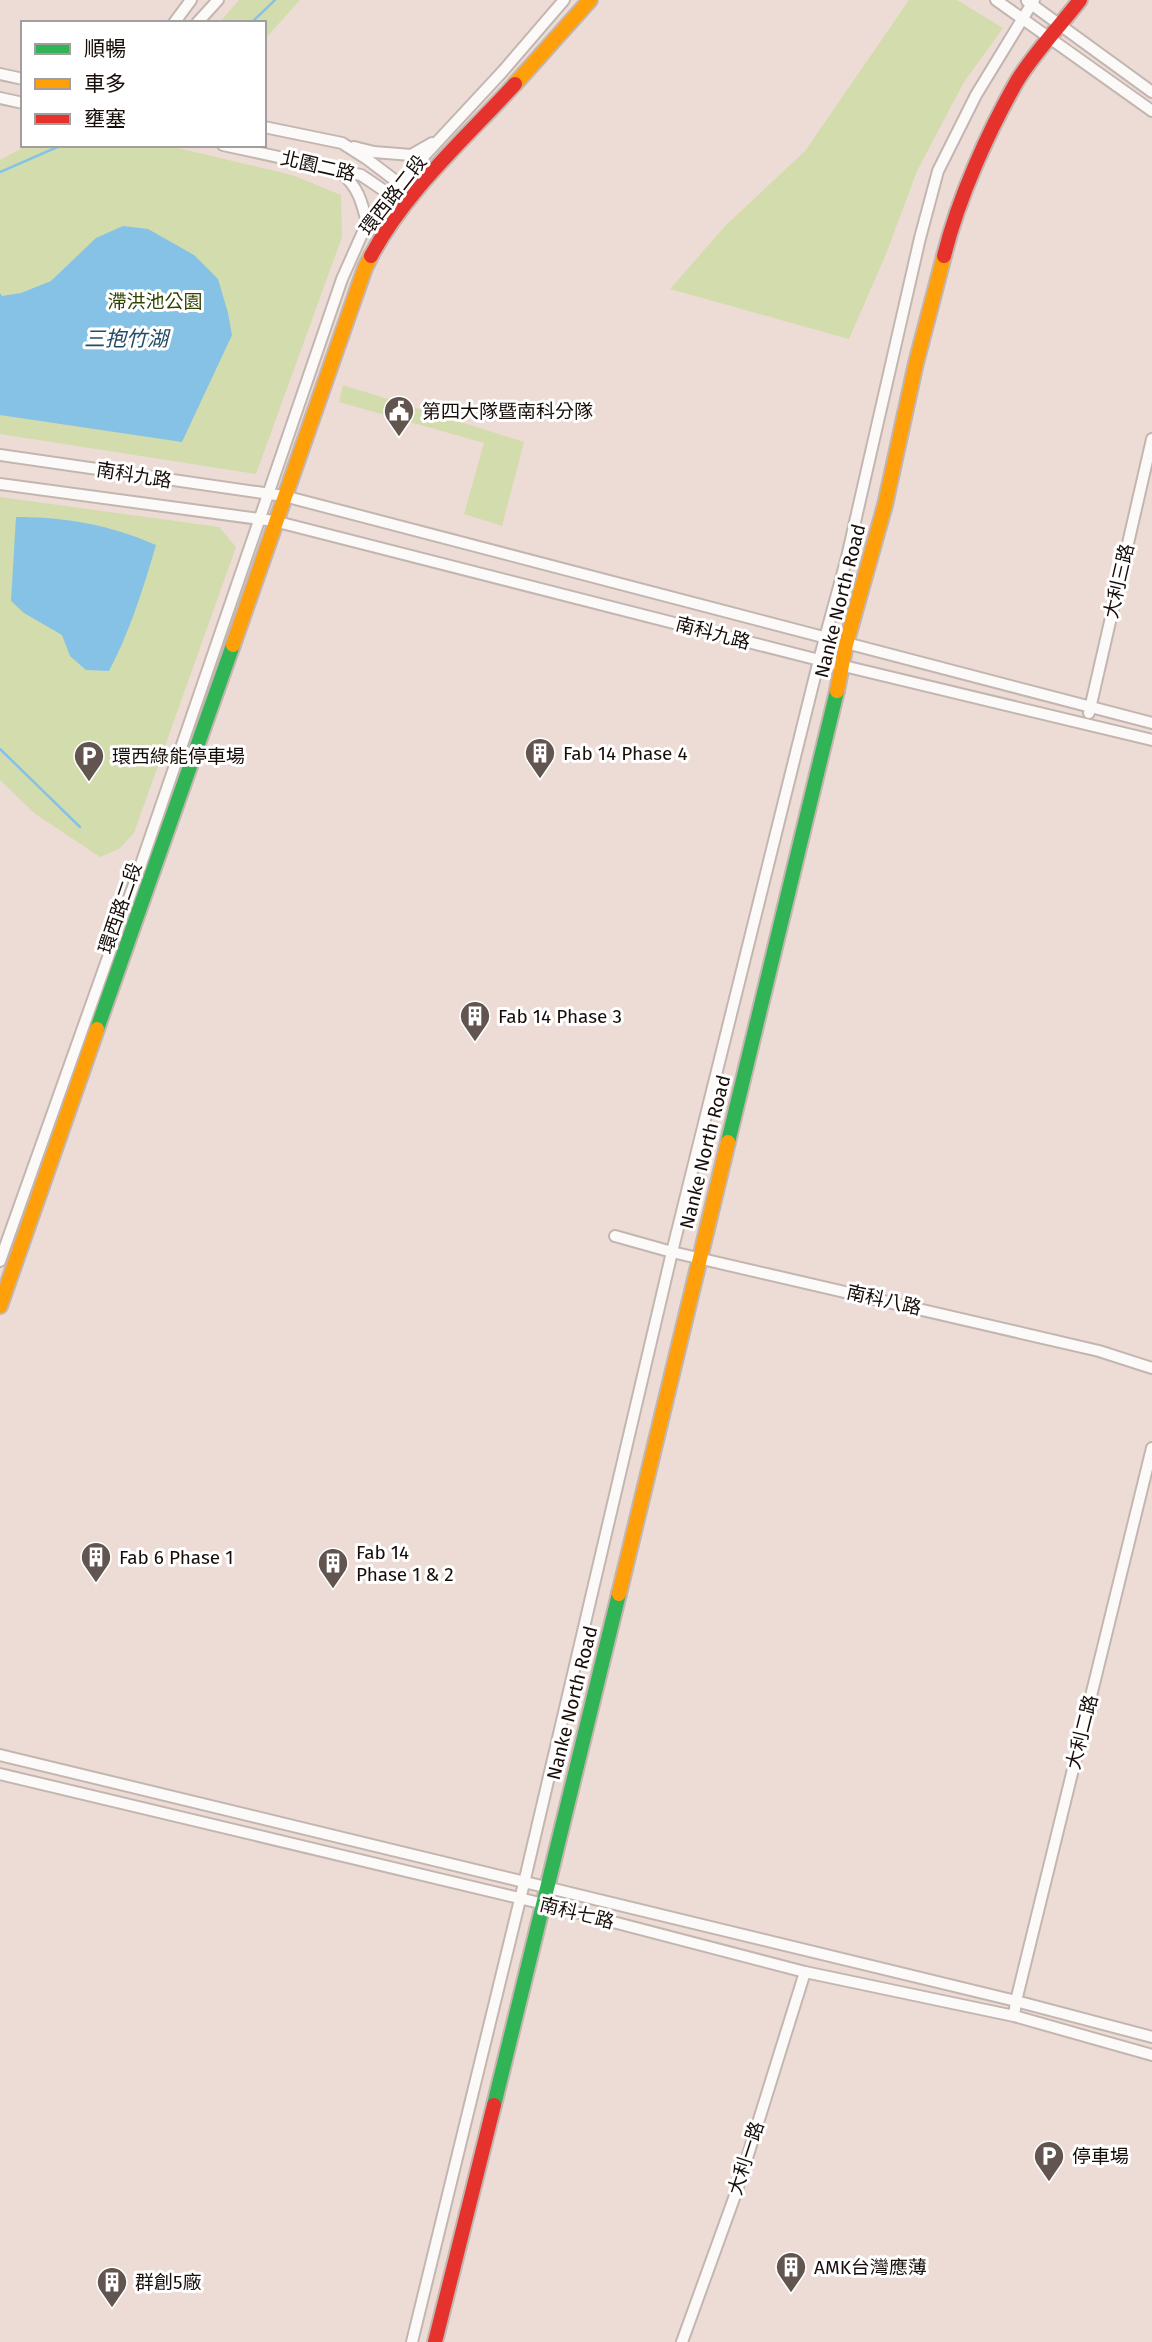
<svg xmlns="http://www.w3.org/2000/svg" width="1152" height="2342" font-family="'Fira Sans','Noto Sans TC',sans-serif">
	<style>
		.green { fill: #d3dcac }
		.water { fill: #85c2e6 }
		.lines { fill: none; stroke-linecap: round; stroke-linejoin: round }
		.stream { stroke: #85c2e6; stroke-width: 2.5 }
		.street-casing { stroke: #c3b6b0; stroke-width: 14 }
		.fast-casing { stroke: #c3b6b0; stroke-width: 18 }
		.slow-casing { stroke: #c3b6b0; stroke-width: 18 }
		.jam-casing { stroke: #c3b6b0; stroke-width: 18 }
		.street { stroke: #fcfaf9; stroke-width: 10 }
		.fast { stroke: #30b455; stroke-width: 14 }
		.slow { stroke: #ff9f0a; stroke-width: 14 }
		.jam { stroke: #e5322d; stroke-width: 14 }
		.labels { text-anchor: middle; dominant-baseline: central; stroke-width: 6; stroke-linejoin: round; paint-order: stroke }
		.street-label { font-size: 19px; fill: #170d09; stroke: #fff }
		.park-label { font-size: 19px; fill: #314300; stroke: #fff }
		.poi-label { font-size: 19px; fill: #170d09; stroke: #fff; text-anchor: start }
		.water-label { font-size: 21px; font-style: italic; fill: #254d64; stroke: #fff }
	</style>
	<rect width="100%" height="100%" fill="#eddcd5"/>
	<path class="green" d="M239,0H300L264,40V23H219Z
		M909,0H957L1003,28L964,82L917,171L886,254L849,339L670,289L726,225L805,151Z
		M28,145H165L292,175L341,195L342,237L256,474L0,434V160Z
		M343,385L524,442L502,526L464,514L484,443L339,402Z
		M0,497L219,527L236,547L134,833L119,849L100,857L34,813L0,780Z"/>
	<path class="water" d="M123,226L148,229L194,255L218,279L228,313L232,335L182,442L0,415V293L2,296L21,293L51,281L96,238Z
		M16,517C65,517 111,525 156,545C143,589 130,631 109,671L86,670L70,656L62,635L24,613L11,601Z"/>
	<g class="lines">
		<path class="stream" d="M251,23L275,0
			M0,172L62,145
			M0,749L80,827"/>
		<g class="street-casing">
			<path id="street" d="M996,0L1152,111
				M1027,1L1152,92
				M174,23L191,0
				M197,23L218,0
				M0,74L23,79
				M0,98L23,103
				M264,127L342,143L367,159L413,194
				M223,145L361,175L404,204
				M354,147L374,152L411,155L432,143
				M340,172C358,186 362,202 367,223
				M0,455L284,496L1152,723
				M0,484L274,521L819,660L1152,740
				M1089,713L1152,439
				M615,1236L672,1252L1099,1351L1152,1368
				M0,1261L138,873L342,279L367,223L399,183L503,71L564,0
				M0,1755L1016,2001L1152,2037
				M0,1774L544,1904L805,1972L1014,2016L1152,2055
				M1014,2016L1016,2001L1152,1448
				M412,2342L524,1883L672,1252L819,660L847,557L920,238L938,171L976,95L1034,0
				M682,2342L737,2190L805,1972"/>
		</g>
		<g class="fast-casing">
			<path id="fast" d="M97,1029L233,645
				M728,1142L837,691
				M494,2105L619,1594"/>
		</g>
		<g class="slow-casing">
			<path id="slow" d="M515,84L590,0
				M233,645L365,268L371,256
				M837,691L846,644L885,505L916,363L944,256
				M0,1306L97,1029
				M619,1594L728,1142"/>
		</g>
		<g class="jam-casing">
			<path id="jam" d="M371,256C406,190 466,138 515,84
				M944,256C958,199 988,132 1017,81C1034,53 1060,26 1080,0
				M435,2342L494,2105"/>
		</g>
		<use href="#street" class="street"/>
		<use href="#fast" class="fast"/>
		<use href="#slow" class="slow"/>
		<use href="#jam" class="jam"/>
	</g>
	<defs>
		<g id="civic-pin" transform="scale(1.575)"><path d="M0 17L-7.5 6A9.5 9.5 0 1 1 7.5 6Z" fill="#625550" stroke="#fff"/><path d="M-.6-6.5H3V-4.5H.6V-3L4-1V1h2V6H-6V1h2V-1L-.6-3ZM-1.2 2.5V6h2.4V2.5Z" fill="#fff"/></g>
		<g id="building-pin" transform="scale(1.575)"><path d="M0 17L-7.5 6A9.5 9.5 0 1 1 7.5 6Z" fill="#625550" stroke="#fff"/><path d="M-4-6H4V6H1V3H-1V6H-4ZM-2.5-4.3h1.7v1.8h-1.7ZM.8-4.3h1.7v1.8H.8ZM-2.5-1h1.7V.8h-1.7ZM.8-1h1.7V.8H.8Z" fill="#fff"/></g>
		<g id="parking-pin" transform="scale(1.575)"><path d="M0 17L-7.5 6A9.5 9.5 0 1 1 7.5 6Z" fill="#625550" stroke="#fff"/><path d="M-3.5-5.5H1a3.5 3.5 0 0 1 0 7H-1V5.5H-3.5ZM-1-3.4V-.6H.8a1.4 1.4 0 0 0 0-2.8Z" fill="#fff"/></g>
	</defs>
	<g fill-rule="evenodd">
		<use href="#civic-pin" x="399" y="411"/>
		<use href="#building-pin" x="540" y="753"/>
		<use href="#parking-pin" x="89" y="756"/>
		<use href="#building-pin" x="475" y="1016"/>
		<use href="#building-pin" x="96" y="1557"/>
		<use href="#building-pin" x="333" y="1563"/>
		<use href="#parking-pin" x="1049" y="2156"/>
		<use href="#building-pin" x="791" y="2267"/>
		<use href="#building-pin" x="112" y="2282"/>
	</g>
	<g class="labels">
		<g class="street-label">
			<text transform="translate(318 166) rotate(13)">北園二路</text>
			<text transform="translate(393 195) rotate(-52)">環西路二段</text>
			<text transform="translate(134 475) rotate(9)">南科九路</text>
			<text transform="translate(1119 581) rotate(-77)">大利三路</text>
			<text transform="translate(840 601) rotate(-76)">Nanke North Road</text>
			<text transform="translate(713 633) rotate(15)">南科九路</text>
			<text transform="translate(120 908) rotate(-71)">環西路二段</text>
			<text transform="translate(705 1152) rotate(-76)">Nanke North Road</text>
			<text transform="translate(884 1300) rotate(13)">南科八路</text>
			<text transform="translate(572 1703) rotate(-76)">Nanke North Road</text>
			<text transform="translate(1082 1732) rotate(-76)">大利二路</text>
			<text transform="translate(577 1913) rotate(14)">南科七路</text>
			<text transform="translate(746 2158) rotate(-72)">大利一路</text>
		</g>
		<g class="park-label">
			<text x="155" y="301">滯洪池公園</text>
		</g>
		<g class="poi-label">
			<text x="422" y="411">第四大隊暨南科分隊</text>
			<text x="563" y="753">Fab 14 Phase 4</text>
			<text x="112" y="756">環西綠能停車場</text>
			<text x="498" y="1016">Fab 14 Phase 3</text>
			<text x="356" y="1552">Fab 14<tspan x="356" dy="22">Phase 1 &amp; 2</tspan></text>
			<text x="119" y="1557">Fab 6 Phase 1</text>
			<text x="1072" y="2156">停車場</text>
			<text x="814" y="2267">AMK台灣應薄</text>
			<text x="135" y="2282">群創5廠</text>
		</g>
		<g class="water-label">
			<text x="126" y="339">三抱竹湖</text>
		</g>
	</g>
	<rect x="21" y="21" width="245" height="126" fill="#ffffff" stroke="#a29e9d" stroke-width="2"/>
	<rect x="35" y="44" width="35" height="10" fill="#30b455" stroke="#a29e9d" stroke-width="2"/>
	<text x="84" y="56" font-size="21" fill="#170d09">順暢</text>
	<rect x="35" y="79" width="35" height="10" fill="#ff9f0a" stroke="#a29e9d" stroke-width="2"/>
	<text x="84" y="91" font-size="21" fill="#170d09">車多</text>
	<rect x="35" y="114" width="35" height="10" fill="#e5322d" stroke="#a29e9d" stroke-width="2"/>
	<text x="84" y="126" font-size="21" fill="#170d09">壅塞</text>
</svg>
